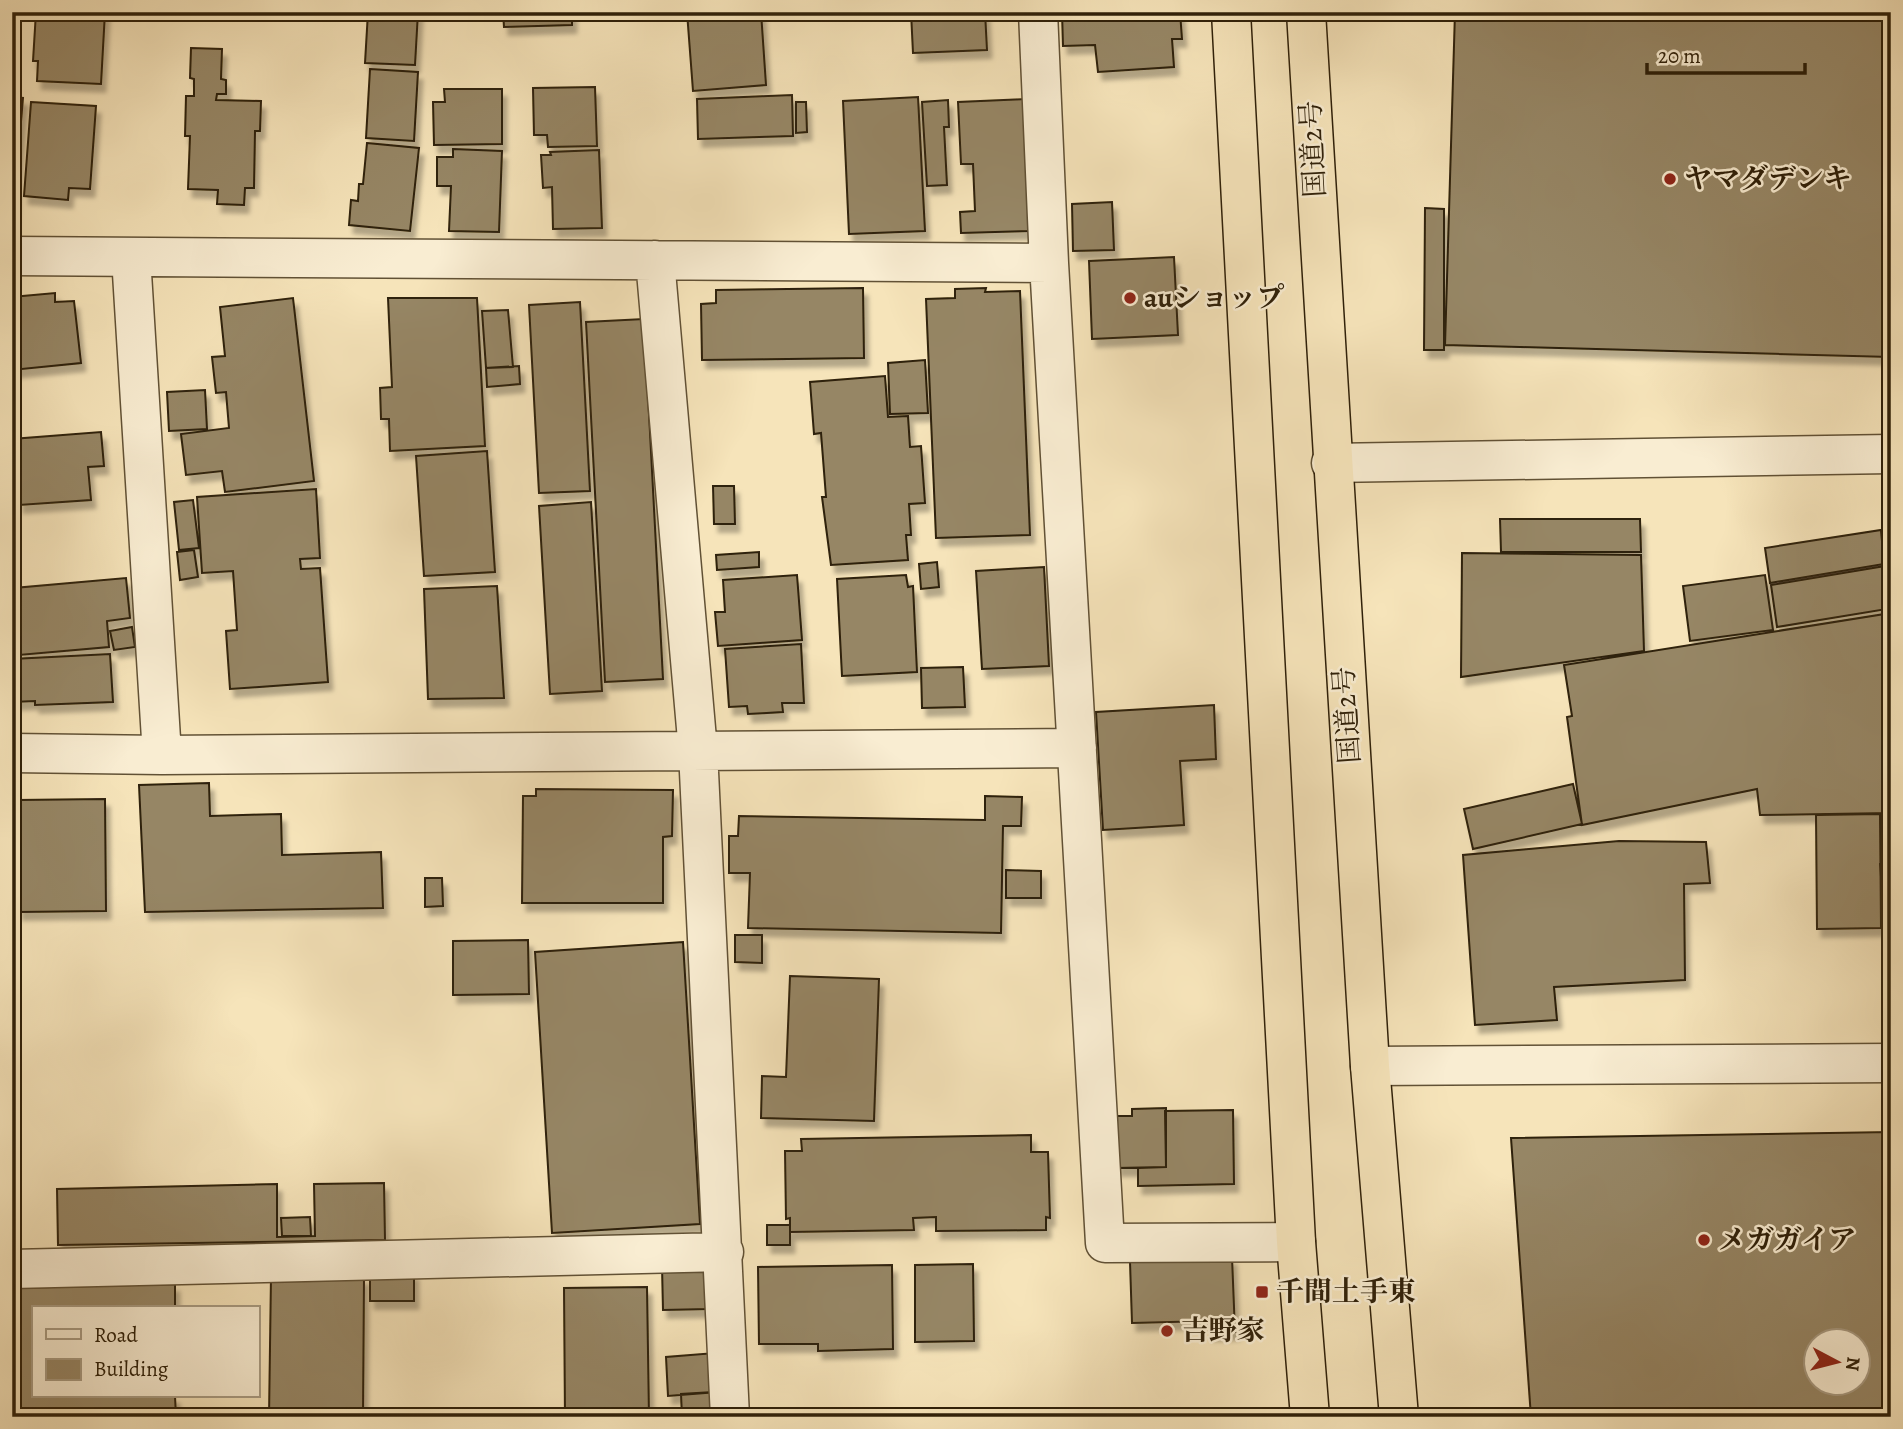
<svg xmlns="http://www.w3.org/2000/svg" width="1903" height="1429" font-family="Alegreya,'Noto Serif JP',serif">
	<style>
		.building { fill: #968665; stroke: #2f2009; stroke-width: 2; fill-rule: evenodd; filter: url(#shadow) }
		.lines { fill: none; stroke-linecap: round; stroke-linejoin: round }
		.minor-casing { stroke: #615135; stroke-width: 41 }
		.trunk-casing { stroke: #2f2009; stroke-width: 41 }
		.minor { stroke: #f9edd2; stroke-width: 38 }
		.trunk { stroke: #f6e4ba; stroke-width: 38 }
		.poi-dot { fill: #8f2418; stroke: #f9edd2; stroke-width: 2.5 }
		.labels { text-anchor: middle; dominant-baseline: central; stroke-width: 5; stroke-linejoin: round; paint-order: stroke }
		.street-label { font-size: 28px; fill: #2f2009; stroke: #f9edd2 }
		.poi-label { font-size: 28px; font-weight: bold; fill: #2f2009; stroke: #f9edd2; text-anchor: start }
	</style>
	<defs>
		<filter id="shadow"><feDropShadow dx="4.5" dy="8" stdDeviation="2" flood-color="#0004"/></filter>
	</defs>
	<rect width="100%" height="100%" fill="#f6e4ba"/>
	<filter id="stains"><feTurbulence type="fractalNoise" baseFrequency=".00286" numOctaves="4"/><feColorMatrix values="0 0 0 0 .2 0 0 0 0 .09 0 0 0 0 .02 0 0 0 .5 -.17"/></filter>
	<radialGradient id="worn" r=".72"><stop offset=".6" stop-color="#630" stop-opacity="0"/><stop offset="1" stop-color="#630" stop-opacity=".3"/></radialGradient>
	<path class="building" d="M36,12H105L101,84L37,81L38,61H33Z
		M368,12H418L415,65L365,63Z
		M503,12H572V25L504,27Z
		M687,12H761L766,85L693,91Z
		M911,12H985L987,50L913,53Z
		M1062,12H1180L1182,39H1172L1174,67L1098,72L1095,45L1063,46Z
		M1455,12H1891V357L1445,345Z
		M191,48L222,49L221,79L226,80V94H217L216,100L261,101L260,131H255L254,188H245L244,205L217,204L218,190L188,189L190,136H185L186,96H194V79L190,78Z
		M370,69L418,72L414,141L366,138Z
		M595,87L597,146L548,147L547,135H534L533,88Z
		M444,89H502V144L434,145L433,102H445Z
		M792,95L793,136L698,139L697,99Z
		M12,97L23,98L12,228Z
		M918,97L925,231L849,234L843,101Z
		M1027,99L1029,231L961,233L960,212L975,211L973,164H961L958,102Z
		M948,100L949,127H944L947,185L927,186L922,102Z
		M31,102L96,106L90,189L69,188L68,200L24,196Z
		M796,102H806L807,132L796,133Z
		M367,143L419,148L410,231L349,225L351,200L358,201L359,184H363Z
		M453,149L502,151L499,232L449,231L451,186H437V157H453Z
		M599,150L602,228L553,229L552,187L543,188L541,155H551L550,152Z
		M1112,202L1114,250L1073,251L1072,204Z
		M1425,208L1444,209V350H1424Z
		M1174,257L1178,335L1092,339L1089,261Z
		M863,288L864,358L702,360L701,304L716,303V290Z
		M986,288L985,292L1020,291L1030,535L936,538L926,299L955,298V289Z
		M55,293V302L74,301L81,363L12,370V297Z
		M293,298L314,481L225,492L222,471L186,475L181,434L229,428L226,392L216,393L212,357L225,356L220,307Z
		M388,298H477L485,446L390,451L389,419H381L380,388L392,387Z
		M580,302L590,491L539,493L529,305Z
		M508,310L513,367L486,368L482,311Z
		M644,319L663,679L605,682L586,322Z
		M925,360L928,413L890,414L888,363Z
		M519,366L520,384L487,387L486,368Z
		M885,376L888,417L908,416L910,447L921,446L925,503L909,504L911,535H906L908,560L831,565L822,497H826L821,433L814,434L810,382Z
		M205,390L207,429L169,431L167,392Z
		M101,432L104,466L88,467L91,500L19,505L18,481L13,482L12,439Z
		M487,451L495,572L424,576L416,456Z
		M713,486H734L735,524H714Z
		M316,489L320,558L300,559L301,569L320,568L328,682L230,689L226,631L237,630L233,571L202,573L197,497Z
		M193,500L199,548L179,550L174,502Z
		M591,502L602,691L550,694L539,506Z
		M1500,519H1640L1641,552H1501Z
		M1881,530L1884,564L1770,583L1765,548Z
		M194,550L198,577L180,580L177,552Z
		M759,552V567L717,570L716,555Z
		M1462,553L1641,555L1644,651L1461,677Z
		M937,562L939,587L921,589L919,564Z
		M1885,566L1887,609L1777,627L1771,585Z
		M1044,567L1049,666L982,669L976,571Z
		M797,575L802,640L718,646L715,612H725L723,580Z
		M906,575L908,587L913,586L917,672L842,676L837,579Z
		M1765,575L1773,630L1690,641L1683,586Z
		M126,578L130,618L107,621L109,647L19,655L14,588Z
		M497,586L504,698L428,699L424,589Z
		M1891,613V813L1760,815L1757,789L1582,825L1567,717L1572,716L1564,665Z
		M132,627L135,647L114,650L110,631Z
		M801,644L804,703H782L783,712L748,714L747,706L729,707L725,649Z
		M110,654L113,702L35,705V701L12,702V659Z
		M963,667L965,707L922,708L921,668Z
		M1214,705L1216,759L1180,761L1184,825L1103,830L1096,712Z
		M209,783L210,816L281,814L282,855L381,852L383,908L145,912L139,785Z
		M1573,784L1582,824L1473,849L1464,809Z
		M536,789L673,790L672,836L663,837V903H522L523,796H536Z
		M985,796L1022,797L1021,826H1003L1001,933L748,928L750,873H729V836H738L739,816L985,820Z
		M105,799L106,911L18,912L17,800Z
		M1880,814L1881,928L1817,929L1816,815Z
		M1881,815H1891V854H1882Z
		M1619,841L1706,842L1710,883L1684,884L1685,980L1554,987L1557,1020L1475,1025L1463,855Z
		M1880,864H1891V887H1881Z
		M1006,870L1041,871V898H1006Z
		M425,878H442L443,906L425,907Z
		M735,935H762V963L735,962Z
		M528,940L529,994L453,995V941Z
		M683,942L700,1224L552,1233L535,952Z
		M790,976L879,979L874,1121L761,1118L762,1076L786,1077Z
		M1166,1108V1167L1116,1168V1116H1132V1109Z
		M1233,1110L1234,1184L1138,1186V1168L1166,1167L1165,1111Z
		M1891,1132V1417H1531L1511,1138ZM1815,1342H1857V1384H1815Z
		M1031,1135V1152H1048L1050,1218L1046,1217V1230L936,1231V1217L913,1218L914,1230L790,1232V1218L786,1219L785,1151H802L801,1139Z
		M384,1183L385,1240L58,1245L57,1189L277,1184V1237L315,1236L314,1184Z
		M310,1217L311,1236H282L281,1218Z
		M767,1225H790V1245H767Z
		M1232,1257L1235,1332L1209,1333V1321L1132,1323L1130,1262Z
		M973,1264L974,1341L915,1342V1265Z
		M707,1265L709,1309L663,1310L662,1266Z
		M892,1265L893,1349L818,1351V1344H759L758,1267Z
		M414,1272V1301H370V1273Z
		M271,1276L364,1277L363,1417H269Z
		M175,1284V1308H33V1396H175L176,1417H24V1412H12V1288Z
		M647,1287L649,1417H565L564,1288Z
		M715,1353L717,1392L668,1396L666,1357Z
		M713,1392L715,1417H682L681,1394Z
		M802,1412V1417H760V1413Z"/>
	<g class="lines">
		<g class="minor-casing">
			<path id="minor" d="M1038,12L1049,263L1105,1243L1296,1242
				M12,256L1049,263
				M131,257L162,755
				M655,260L698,751L730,1417
				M1331,463L1891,454
				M12,753L162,755L1077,748
				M1370,1066L1891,1063
				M12,1269L724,1252"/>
		</g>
		<g class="trunk-casing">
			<path id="trunk" d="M1231,12L1296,1242L1310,1417
				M1306,12L1370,1066L1399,1417"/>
		</g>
		<use href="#minor" class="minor"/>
		<use href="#trunk" class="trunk"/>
	</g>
	<g class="poi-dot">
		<circle cx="1670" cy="179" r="7"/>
		<circle cx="1130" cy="298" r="7"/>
		<circle cx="1704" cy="1240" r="7"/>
		<rect x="1255" y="1285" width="14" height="14" rx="3.5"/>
		<circle cx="1167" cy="1331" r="7"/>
	</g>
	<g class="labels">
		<g class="street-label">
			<text transform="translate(1313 149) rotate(-93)">国道2号</text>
			<text transform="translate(1347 715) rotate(-94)">国道2号</text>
		</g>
		<g class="poi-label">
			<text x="1684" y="179">ヤマダデンキ</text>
			<text x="1144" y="298">auショップ</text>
			<text x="1718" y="1240">メガガイア</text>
			<text x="1276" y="1292">千間土手東</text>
			<text x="1181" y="1331">吉野家</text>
		</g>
	</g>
	<rect width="1903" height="1429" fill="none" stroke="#f6e4ba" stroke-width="42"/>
	<rect x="14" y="14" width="1875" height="1401" fill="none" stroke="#2f2009" stroke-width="3.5"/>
	<rect x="21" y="21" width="1861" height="1387" fill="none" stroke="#2f2009" stroke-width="2"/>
	<rect x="32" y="1306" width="228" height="91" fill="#f9edd2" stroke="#a89b82" stroke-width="2"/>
	<rect x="46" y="1329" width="35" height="10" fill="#f9edd2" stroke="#a89b82" stroke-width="2"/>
	<text x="94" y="1342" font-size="21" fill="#2f2009">Road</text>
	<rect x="46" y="1359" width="35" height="21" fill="#968665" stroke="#a89b82" stroke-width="2"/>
	<text x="94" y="1376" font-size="21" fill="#2f2009">Building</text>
	<g transform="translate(1837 1362) rotate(97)"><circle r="33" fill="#f9edd2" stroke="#a89b82" stroke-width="2"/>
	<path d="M0-5L12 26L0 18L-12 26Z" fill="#8f2418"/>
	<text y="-10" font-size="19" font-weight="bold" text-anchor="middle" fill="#2f2009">N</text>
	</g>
	<path d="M1647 63v10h158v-10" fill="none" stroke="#2f2009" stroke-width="3.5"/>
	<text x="1658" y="63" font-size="21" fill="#2f2009" stroke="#f9edd2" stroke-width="5" paint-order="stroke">20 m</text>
	<rect width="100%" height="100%" filter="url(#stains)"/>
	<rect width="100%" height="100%" fill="url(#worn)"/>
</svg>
